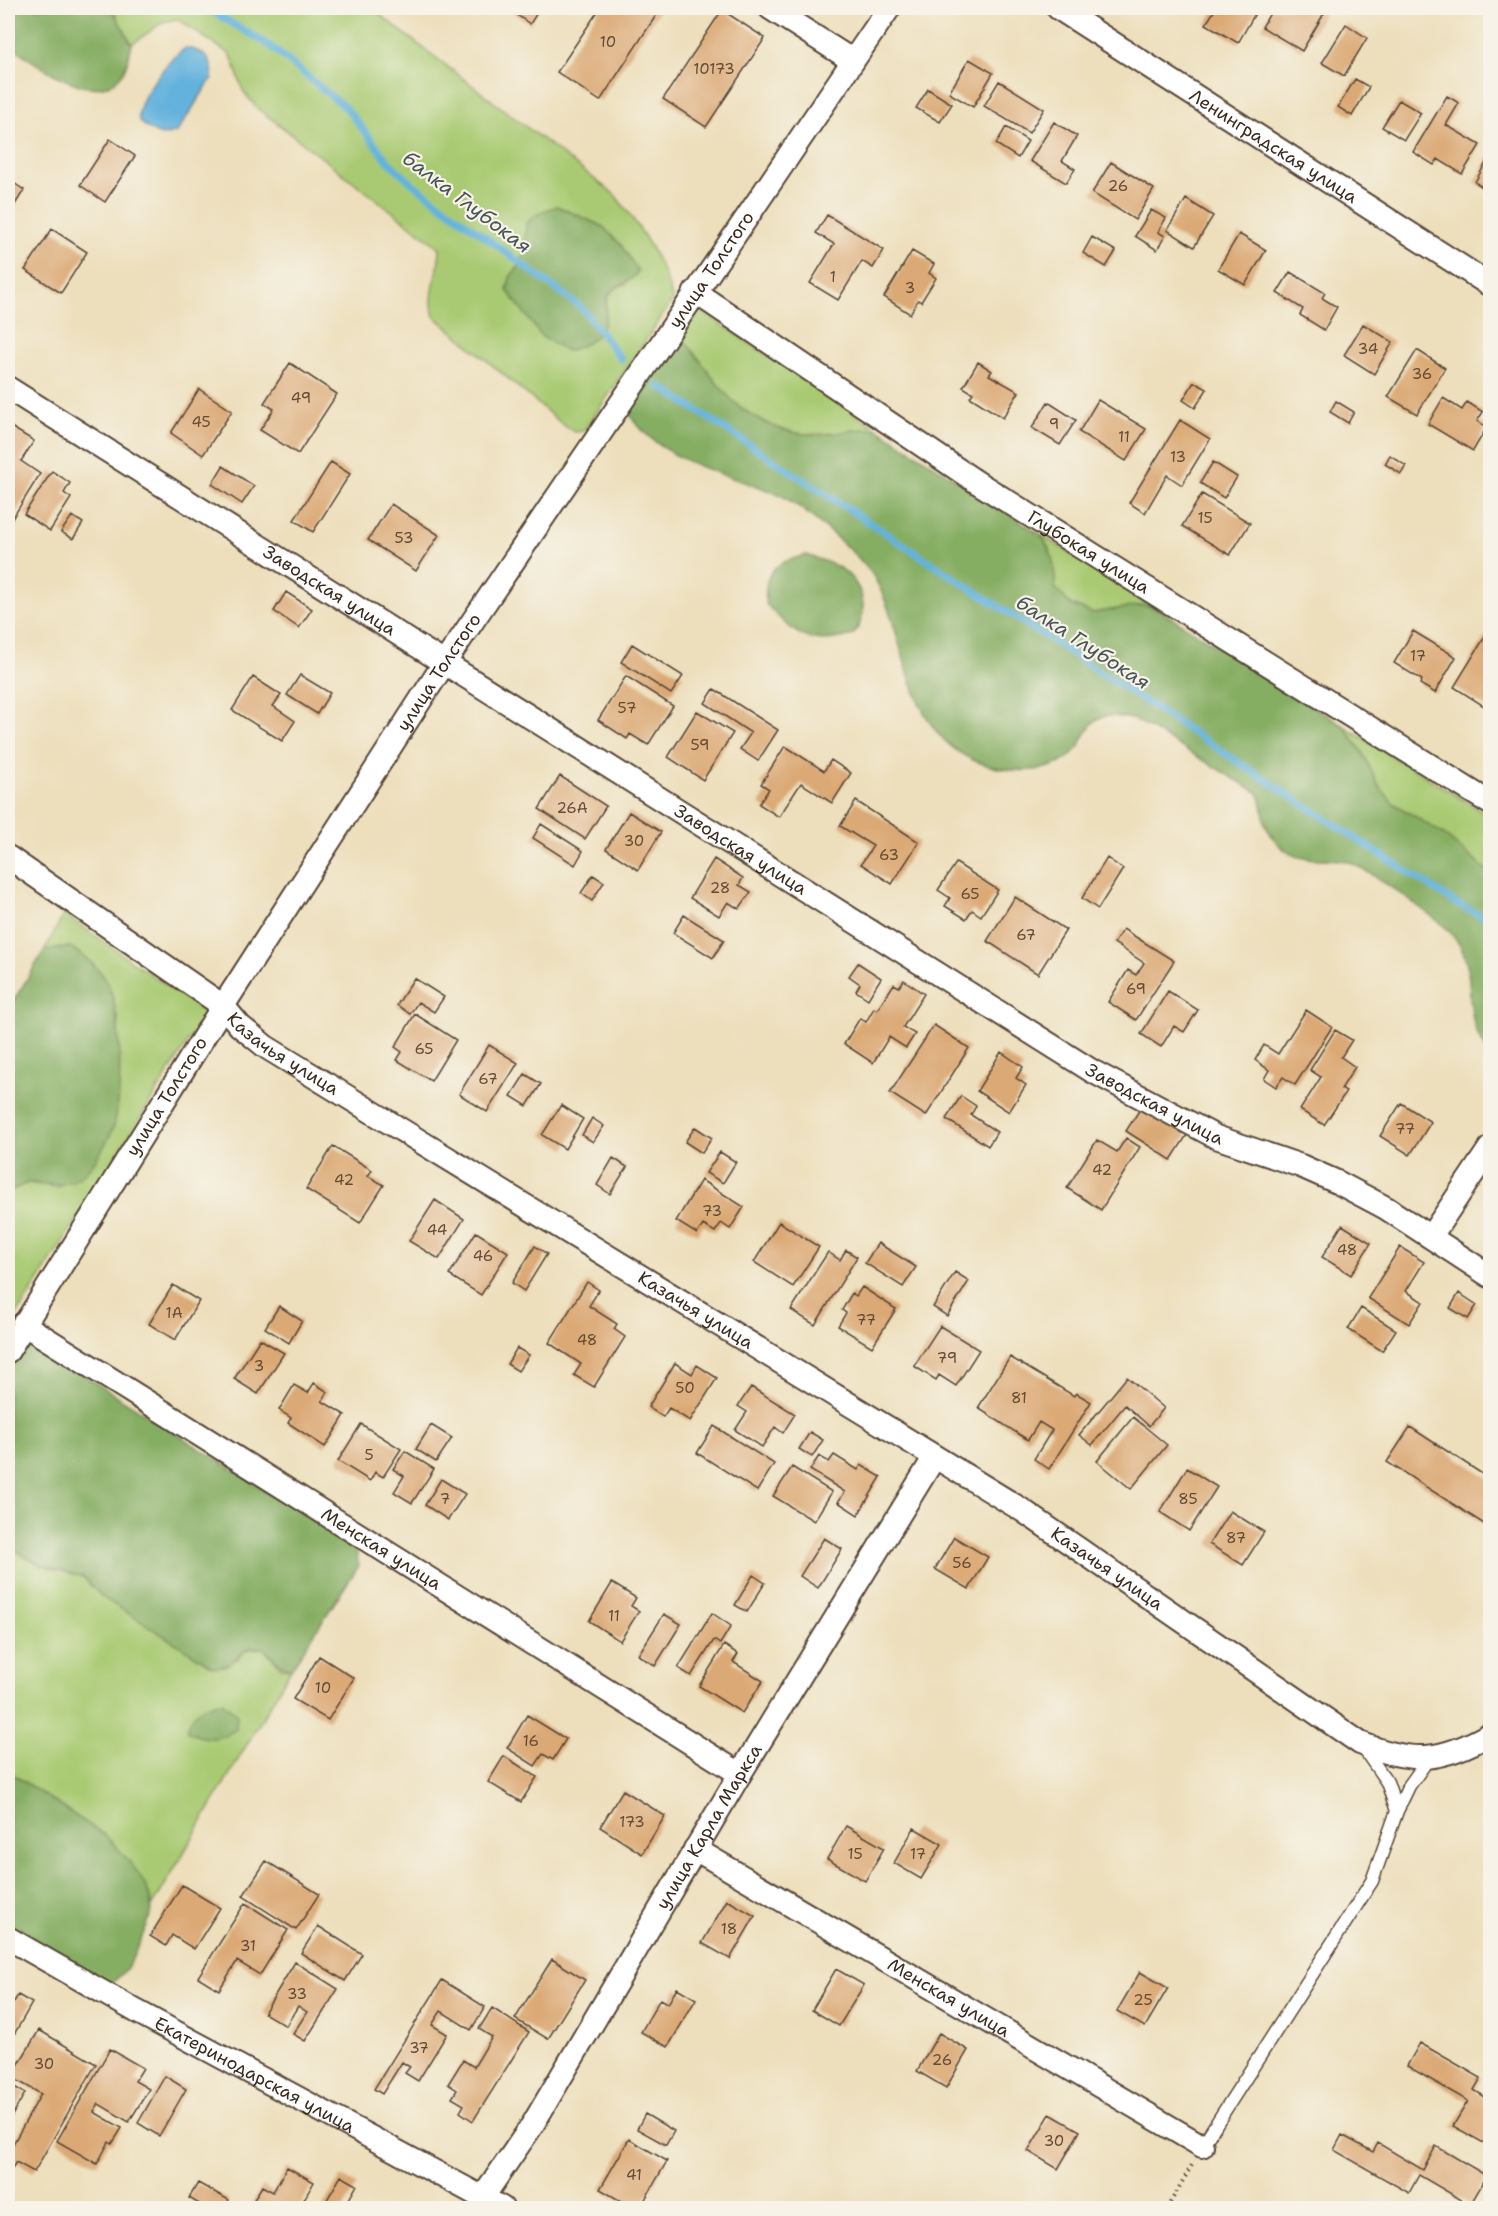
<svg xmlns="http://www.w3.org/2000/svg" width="1498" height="2216" font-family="'Shantell Sans',sans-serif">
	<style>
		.green { fill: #a9ca72; stroke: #727a48; stroke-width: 1.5; fill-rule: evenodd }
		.forest { fill: #86ae64; stroke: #606c41; stroke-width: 1.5 }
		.water { fill: #64b2dd; stroke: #506e7e; stroke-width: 1.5 }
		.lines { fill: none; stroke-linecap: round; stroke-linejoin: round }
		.stream { stroke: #64b2dd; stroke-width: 7 }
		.building { fill: #dba975 }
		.lane-casing { stroke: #564536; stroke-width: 15 }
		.street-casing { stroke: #564536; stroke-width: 26 }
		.path { stroke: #564536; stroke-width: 4; stroke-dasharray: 1.5 4.5; stroke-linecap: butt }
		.lane { stroke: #fff; stroke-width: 12 }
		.street { stroke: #fff; stroke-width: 22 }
		.labels { text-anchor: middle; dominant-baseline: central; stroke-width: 4.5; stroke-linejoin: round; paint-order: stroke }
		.number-label { font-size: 15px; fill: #634a34 }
		.street-label { font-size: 18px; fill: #3b2a1e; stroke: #f7f3e8 }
		.water-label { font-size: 20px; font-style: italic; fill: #475357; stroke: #f7f3e8 }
	</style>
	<rect width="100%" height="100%" fill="#f7f3e8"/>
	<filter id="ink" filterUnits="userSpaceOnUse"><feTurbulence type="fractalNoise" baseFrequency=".0167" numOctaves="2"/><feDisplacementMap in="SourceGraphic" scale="12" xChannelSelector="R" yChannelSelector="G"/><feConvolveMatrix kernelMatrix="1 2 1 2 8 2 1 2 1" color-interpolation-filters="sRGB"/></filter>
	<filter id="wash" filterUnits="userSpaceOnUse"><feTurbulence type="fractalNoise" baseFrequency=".008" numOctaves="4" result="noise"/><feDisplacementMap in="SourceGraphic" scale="24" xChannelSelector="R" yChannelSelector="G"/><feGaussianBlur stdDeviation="1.35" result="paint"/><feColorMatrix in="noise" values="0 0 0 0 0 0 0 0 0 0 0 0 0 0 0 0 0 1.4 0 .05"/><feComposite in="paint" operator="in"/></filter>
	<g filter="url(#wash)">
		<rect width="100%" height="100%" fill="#eddfbc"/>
		<path class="green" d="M111,8H371L614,194C639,225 663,261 673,300L584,431L574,432L562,424L434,316C427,292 440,272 440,248L257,108L243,91L231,55L177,19L163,22L132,44ZM557,206L577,216L626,284C608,289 605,300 606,316L517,302L507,290L511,275C525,265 523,253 526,238Z
			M698,309L878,429C854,427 830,437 805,434C778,432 747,416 728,396C712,380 701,359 685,342L675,345Z
			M1041,535L1161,611L1144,605L1092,613L1071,605L1055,588C1055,567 1053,553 1041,535Z
			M1344,726L1490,816V873L1443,834L1393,803L1378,785L1363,753Z
			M64,914L206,1013L8,1329V1192L27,1183L58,1187L115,1123L118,1073V1017L70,947L44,951Z
			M8,1546L39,1564L83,1577L237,1660L245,1650L263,1648L282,1668L291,1669L152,1907L151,1900L106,1836L8,1771Z"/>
		<path class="forest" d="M8,8H111L132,44C129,56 127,69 119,78C93,108 29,60 8,43Z
			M557,206L602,226L621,245L638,271C631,284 619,282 610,293C603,300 607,307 606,315C604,336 585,346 567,351L542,337L507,290L511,275C527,263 525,242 526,223L541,212Z
			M685,342C701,359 712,380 728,396C747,416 778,432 805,434C830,437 854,427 878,429L1041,535C1053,553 1055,567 1055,588L1071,605L1092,613L1144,605L1161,611L1344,726L1363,753L1378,785L1393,803L1443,834L1490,873V1054C1485,1046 1477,1036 1475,1027C1464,992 1478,963 1450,932C1440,920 1362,866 1349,862C1319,853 1296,871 1271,835C1261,822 1266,809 1258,793L1136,720C1124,718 1111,713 1100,718C1087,724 1084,741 1076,750C1053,778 1002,773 973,760C902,728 908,635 874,577C862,557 799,503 778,494C727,474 660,463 629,413L675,345Z
			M807,555C817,559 829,562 838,567C864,583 871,612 853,635C809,648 795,635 766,604C763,570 775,562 807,555Z
			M70,947C83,955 95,964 104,977C123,1005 122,1089 115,1122C112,1136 93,1167 81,1176C61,1191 49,1182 29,1183C22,1184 14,1189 8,1192V1010L44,951Z
			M31,1342L351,1544L357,1553L358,1567L291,1669C276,1667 270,1646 255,1647C238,1648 237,1668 213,1667L102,1597L83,1577L39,1564L8,1546V1373L22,1349Z
			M222,1702L237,1714L236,1729C221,1741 205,1741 187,1731C190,1711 204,1704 222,1702Z
			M8,1771L106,1836C121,1851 151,1883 151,1905C152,1919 142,1935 137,1948C131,1963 124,1976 109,1984L8,1929Z"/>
		<path class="water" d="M186,48C204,51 215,59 212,78L177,132C162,139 151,132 139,121C135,100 169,58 186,48Z"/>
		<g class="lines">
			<path class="stream" d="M206,8L269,45L347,109L388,161L413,184L582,308L621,359
				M659,386L1457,904L1490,920"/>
		</g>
		<g id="blocks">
			<path class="building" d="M518,8H540L530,24L514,13Z
				M600,8H653L659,11L600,101L557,72Z
				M1216,8H1253L1257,10L1238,43L1206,24Z
				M1273,8H1322L1326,10L1302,51L1262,27Z
				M722,10L765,38L706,127L663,99Z
				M1346,24L1367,38L1344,76L1322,63Z
				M969,59L993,73L973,107L949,93Z
				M1355,79L1369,87L1352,116L1338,107Z
				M999,81L1044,109L1029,133L984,106Z
				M928,89L952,104L940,122L916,108Z
				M1447,96L1459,103L1446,125L1480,145L1462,174L1438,159L1434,165L1413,152Z
				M1399,100L1421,113L1404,140L1382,127Z
				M1054,122L1077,136L1062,161L1075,169L1066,183L1030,161Z
				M1006,127L1028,141L1018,158L996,144Z
				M110,139L135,156L105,202L80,185Z
				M1490,156V192L1475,182Z
				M1111,162L1154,189L1135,220L1092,193Z
				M8,179L24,190L8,216Z
				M1186,199L1213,216L1194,247L1167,230Z
				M1151,210L1166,218L1158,232L1165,236L1157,250L1135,236Z
				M827,215L884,250L873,268L862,261L838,300L810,283L834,244L816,233Z
				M52,229L87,252L61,293L25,270Z
				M1239,234L1266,250L1245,285L1218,269Z
				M1092,237L1116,251L1106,267L1083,253Z
				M912,251L934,264L929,273L936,278L921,302L918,300L910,314L884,297Z
				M1290,272L1325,293L1322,298L1337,307L1324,330L1300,315L1303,309L1277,293Z
				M1363,324L1393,342L1374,374L1344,355Z
				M1417,350L1445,368L1417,414L1388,397Z
				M978,362L992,371L989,375L1019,392L1003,418L970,397L973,393L963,387Z
				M290,363L337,394L298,454L260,430L274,409L264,403Z
				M1194,382L1207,389L1195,408L1183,400Z
				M199,389L232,411L203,455L171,433Z
				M1443,398L1462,410L1467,402L1483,412L1477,421L1487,427L1473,451L1428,424Z
				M1098,400L1146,429L1126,461L1079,432Z
				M1336,401L1354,412L1348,423L1330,412Z
				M1048,402L1076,420L1060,445L1032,428Z
				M1180,420L1210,439L1182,485L1167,475L1145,513L1129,503Z
				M11,427L34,441L21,461L40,474L12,519L8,516V432Z
				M1390,455L1406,466L1401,474L1385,464Z
				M331,462L350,474L313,532L294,520Z
				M1213,462L1237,477L1224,498L1200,483Z
				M223,466L254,486L242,504L212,484Z
				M52,471L70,483L64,493L71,498L50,531L24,514Z
				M1202,494L1250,523L1230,555L1182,526Z
				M391,504L439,535L416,571L368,540Z
				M72,516L83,523L73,539L61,532Z
				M286,592L312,609L299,628L274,611Z
				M1413,631L1456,657L1435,693L1420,684L1422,680L1394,663Z
				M1486,635L1490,637V710L1454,687Z
				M632,644L683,676L671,694L621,662Z
				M300,675L330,693L317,714L287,695Z
				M626,676L673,706L648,745L630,734L627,739L598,720Z
				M253,677L281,695L273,706L295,721L282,741L232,710Z
				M714,689L778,730L758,761L740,749L751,733L705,703Z
				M697,711L733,733L703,780L668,757Z
				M785,746L824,771L831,760L851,773L832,803L801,783L779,817L759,804L769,789L761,784Z
				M560,776L606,806L585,839L539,809Z
				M856,801L919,842L892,884L861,864L873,846L840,826Z
				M629,812L661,832L638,870L606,849Z
				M541,824L583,851L575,865L533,838Z
				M1107,858L1123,869L1098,909L1082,898Z
				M714,859L743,878L739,885L751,892L739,909L728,902L719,916L690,898Z
				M956,863L998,890L981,916L972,910L966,919L945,906L950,898L938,890Z
				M593,875L604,882L592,901L581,893Z
				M1015,897L1066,930L1038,974L987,941Z
				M684,915L724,940L713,958L673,933Z
				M1123,929L1174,961L1136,1020L1108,1002L1128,970L1136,975L1144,963L1114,943Z
				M858,963L881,978L868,999L856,991L860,984L849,976Z
				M414,978L444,997L434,1012L418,1002L410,1014L397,1005Z
				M904,980L924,994L903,1027L915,1034L906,1048L889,1037L873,1063L844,1044L860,1018L866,1022L874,1008L877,1010L894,984L899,987Z
				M1168,991L1198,1010L1184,1032L1174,1026L1161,1047L1141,1034Z
				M1306,1010L1332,1027L1295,1085L1283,1077L1276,1087L1264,1079L1269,1070L1255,1060L1264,1045L1278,1054Z
				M415,1014L456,1040L431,1081L397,1060L402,1052L395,1047Z
				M934,1025L969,1048L926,1116L890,1093Z
				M1335,1030L1352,1040L1341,1057L1355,1067L1341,1089L1346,1092L1324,1125L1300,1110L1321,1077L1310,1070Z
				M489,1045L518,1063L487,1112L459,1094Z
				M1001,1052L1023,1067L1016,1078L1026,1085L1009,1112L977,1091Z
				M525,1074L541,1084L527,1106L511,1096Z
				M961,1096L976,1106L971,1115L997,1132L988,1146L946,1119Z
				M1401,1103L1431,1122L1410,1155L1380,1136Z
				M561,1105L583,1119L565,1149L542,1135Z
				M1142,1106L1187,1135L1171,1160L1126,1131Z
				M592,1118L604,1126L593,1142L582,1135Z
				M695,1127L712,1138L702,1153L685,1142Z
				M1126,1138L1140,1147L1101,1210L1067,1188L1097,1140L1117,1152Z
				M333,1146L372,1170L368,1176L384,1185L360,1223L306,1189Z
				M720,1152L736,1162L723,1183L706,1173Z
				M613,1158L627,1167L610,1194L597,1185Z
				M701,1180L744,1207L730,1229L721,1223L715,1232L703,1225L697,1234L676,1221Z
				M435,1200L464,1219L439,1259L409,1241Z
				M779,1222L819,1247L793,1287L754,1262Z
				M1342,1225L1371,1243L1351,1275L1322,1257Z
				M476,1232L508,1252L481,1295L449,1275Z
				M878,1243L916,1267L903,1287L865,1263Z
				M535,1246L547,1254L524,1291L512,1283Z
				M1400,1247L1424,1262L1406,1291L1423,1302L1409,1324L1368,1298Z
				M846,1250L857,1257L815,1325L791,1310L828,1252L840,1260Z
				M955,1272L969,1281L947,1316L933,1307Z
				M587,1282L599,1290L589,1306L617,1324L614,1329L625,1337L594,1387L574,1375L581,1364L549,1343Z
				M173,1285L199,1301L175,1340L149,1324Z
				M862,1287L896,1309L872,1347L838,1326L846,1313L842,1310L852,1293L856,1296Z
				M1459,1293L1477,1305L1468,1319L1450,1308Z
				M279,1306L302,1321L289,1343L265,1328Z
				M1361,1308L1396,1330L1382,1351L1348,1329Z
				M940,1326L979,1350L956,1386L939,1375L936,1380L914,1366Z
				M260,1339L284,1353L258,1394L234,1379Z
				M517,1348L529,1355L518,1371L507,1364Z
				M1010,1357L1074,1396L1076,1393L1091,1402L1049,1469L1034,1459L1052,1430L1039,1422L1028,1440L978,1408Z
				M675,1363L692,1374L697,1365L717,1378L690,1421L669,1408L663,1417L648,1407Z
				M1127,1377L1164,1408L1149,1426L1125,1405L1092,1445L1079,1435Z
				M314,1383L328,1392L322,1401L345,1415L325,1447L288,1423L291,1418L279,1410L294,1385L308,1393Z
				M751,1387L795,1414L783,1433L775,1427L762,1447L735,1430L747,1412L738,1406Z
				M1133,1417L1167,1445L1131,1489L1097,1461Z
				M361,1424L401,1449L383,1477L375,1472L370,1481L338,1461Z
				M431,1425L452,1438L436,1462L416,1449Z
				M714,1426L774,1464L757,1491L697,1453Z
				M1410,1427L1490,1479V1515L1484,1524L1387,1462Z
				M810,1432L823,1440L812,1457L799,1449Z
				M405,1451L434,1469L412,1503L394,1492L404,1476L393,1469Z
				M834,1455L858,1470L861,1465L881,1477L858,1515L838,1502L845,1492L810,1470L819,1456L829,1462Z
				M792,1467L832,1492L814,1521L773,1496Z
				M1187,1468L1217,1487L1189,1531L1160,1512Z
				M441,1479L465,1494L448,1520L425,1505Z
				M1230,1511L1264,1532L1243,1565L1209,1544Z
				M954,1537L988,1557L969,1589L935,1569Z
				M824,1538L842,1549L818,1588L800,1576Z
				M753,1575L765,1583L747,1612L735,1605Z
				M612,1583L636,1598L631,1606L639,1611L620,1641L589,1621Z
				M712,1613L731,1626L720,1644L714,1640L691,1676L678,1668Z
				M664,1614L681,1624L655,1666L638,1655Z
				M724,1645L738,1654L733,1662L763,1681L742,1713L699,1686Z
				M319,1656L354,1678L328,1720L293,1699Z
				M527,1715L566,1739L553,1760L543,1754L535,1766L507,1748Z
				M504,1756L537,1777L521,1802L488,1782Z
				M623,1790L665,1816L642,1854L600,1827Z
				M846,1826L884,1848L865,1881L827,1859Z
				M914,1828L942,1844L921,1879L894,1863Z
				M266,1861L319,1894L296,1930L243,1896Z
				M182,1885L220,1908L194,1949L172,1935L166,1946L150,1936Z
				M727,1900L755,1916L730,1959L702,1943Z
				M245,1903L288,1930L260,1975L237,1961L219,1990L198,1977Z
				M318,1926L362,1954L345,1981L301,1953Z
				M552,1959L585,1980L548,2039L515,2019Z
				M295,1962L338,1989L305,2041L293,2034L307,2012L298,2006L286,2026L264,2013Z
				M836,1969L864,1985L839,2026L812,2010Z
				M1140,1972L1168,1988L1145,2027L1117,2011Z
				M442,1980L485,2007L471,2030L441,2011L432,2025L447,2034L418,2081L405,2073L410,2067L402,2062L382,2094L374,2089Z
				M677,1988L696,1999L668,2047L641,2032L660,1999L668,2004Z
				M18,1995L32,2003L8,2045V2012Z
				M492,2008L529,2032L473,2121L460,2112L464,2105L452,2098L457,2090L448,2084L463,2060L474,2067L492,2037L479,2029Z
				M39,2030L96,2064L34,2172L16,2162L11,2170L8,2168V2153L41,2094L11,2077Z
				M939,2033L968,2050L946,2088L917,2071Z
				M1420,2043L1481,2078L1474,2090L1490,2100L1489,2146L1453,2126L1468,2101L1407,2066Z
				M110,2049L143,2068L135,2081L149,2089L129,2122L99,2104L94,2112L122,2128L112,2144L109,2142L97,2164L57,2141Z
				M165,2076L186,2089L159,2136L138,2123Z
				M9,2084L25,2093L9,2121L8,2120Z
				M645,2114L674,2131L666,2145L637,2129Z
				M1050,2114L1080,2131L1058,2169L1028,2151Z
				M1342,2135L1373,2152L1378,2143L1423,2170L1436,2146L1487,2176L1470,2205L1419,2175L1409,2193L1334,2150Z
				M629,2139L667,2161L640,2208H633L600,2189Z
				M287,2167L314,2182L299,2208H249L262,2186L273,2192Z
				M341,2176L357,2185L344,2208H322Z
				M198,2183L229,2200L224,2208H206L189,2198Z"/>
		</g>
	</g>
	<g filter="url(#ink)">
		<use href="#blocks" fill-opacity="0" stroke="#564536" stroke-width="1.5"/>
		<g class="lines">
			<g class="lane-casing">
				<path id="lane" d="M1362,1746L1387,1782L1397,1811
					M1202,2146L1372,1881L1397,1811L1409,1786L1429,1758"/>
			</g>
			<g class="street-casing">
				<g id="street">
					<path d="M770,8L853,61"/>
					<path id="s1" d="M1058,8L1490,285"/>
					<path id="s2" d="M695,292L975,481L1490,803"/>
					<path id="s3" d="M8,388L1092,1071L1216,1137L1301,1166L1337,1182L1386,1208L1490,1276"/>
					<path id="s4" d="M8,857L223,1006L240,1026L266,1047L1022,1510L1360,1743C1412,1764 1441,1762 1490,1734"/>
					<path d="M1431,1236L1490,1148"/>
					<path id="s5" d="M23,1324L740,1774"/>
					<path id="s6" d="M8,1351L223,1006L445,662L889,8"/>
					<path id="s7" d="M695,1849L1202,2146"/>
					<path id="s8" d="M8,1938L136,2011L502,2208"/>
					<path id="s9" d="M483,2197L533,2124L740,1774L934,1458"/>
				</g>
			</g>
			<path class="path" d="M1167,2208L1192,2165"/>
			<use href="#lane" class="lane"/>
			<use href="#street" class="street"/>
		</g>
	</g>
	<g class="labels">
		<g class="number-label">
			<text x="608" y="42">10</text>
			<text x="714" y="69">10173</text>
			<text x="1118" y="186">26</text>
			<text x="833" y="277">1</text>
			<text x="910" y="288">3</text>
			<text x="1368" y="349">34</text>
			<text x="1422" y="374">36</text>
			<text x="301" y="398">49</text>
			<text x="201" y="422">45</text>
			<text x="1054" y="424">9</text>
			<text x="1124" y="437">11</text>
			<text x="1178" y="457">13</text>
			<text x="1205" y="518">15</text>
			<text x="404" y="538">53</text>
			<text x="1418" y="656">17</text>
			<text x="627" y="708">57</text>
			<text x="700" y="745">59</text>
			<text x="572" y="808">26А</text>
			<text x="634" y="841">30</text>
			<text x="889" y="855">63</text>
			<text x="720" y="888">28</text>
			<text x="970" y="894">65</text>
			<text x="1026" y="935">67</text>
			<text x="1136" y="989">69</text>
			<text x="424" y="1049">65</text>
			<text x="488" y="1079">67</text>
			<text x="1405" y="1129">77</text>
			<text x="1102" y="1170">42</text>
			<text x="344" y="1180">42</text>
			<text x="712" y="1211">73</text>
			<text x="437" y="1230">44</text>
			<text x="1347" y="1250">48</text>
			<text x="483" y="1256">46</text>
			<text x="174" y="1313">1А</text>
			<text x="866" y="1320">77</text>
			<text x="587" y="1340">48</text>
			<text x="947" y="1358">79</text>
			<text x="259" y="1366">3</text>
			<text x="685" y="1388">50</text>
			<text x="1019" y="1398">81</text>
			<text x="369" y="1455">5</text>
			<text x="445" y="1499">7</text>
			<text x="1188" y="1499">85</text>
			<text x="1236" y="1538">87</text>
			<text x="962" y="1563">56</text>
			<text x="614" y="1616">11</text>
			<text x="323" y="1688">10</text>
			<text x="531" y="1741">16</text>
			<text x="632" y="1822">173</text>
			<text x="855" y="1854">15</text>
			<text x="918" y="1854">17</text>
			<text x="729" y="1929">18</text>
			<text x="248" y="1946">31</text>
			<text x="297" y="1994">33</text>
			<text x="1143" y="2000">25</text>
			<text x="419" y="2048">37</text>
			<text x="942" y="2060">26</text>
			<text x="44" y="2064">30</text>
			<text x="1054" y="2141">30</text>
			<text x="634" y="2175">41</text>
		</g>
		<g class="street-label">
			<text stroke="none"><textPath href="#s1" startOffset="256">Ленинградская улица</textPath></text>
			<text stroke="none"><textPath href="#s6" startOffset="1290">улица Толстого</textPath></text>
			<text stroke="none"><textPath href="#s2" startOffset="472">Глубокая улица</textPath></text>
			<text stroke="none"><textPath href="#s3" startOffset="380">Заводская улица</textPath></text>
			<text stroke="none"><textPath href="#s6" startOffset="804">улица Толстого</textPath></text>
			<text stroke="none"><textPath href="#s3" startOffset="866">Заводская улица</textPath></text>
			<text stroke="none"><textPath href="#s4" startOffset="339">Казачья улица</textPath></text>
			<text stroke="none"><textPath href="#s6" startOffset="300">улица Толстого</textPath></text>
			<text stroke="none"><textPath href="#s3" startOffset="1352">Заводская улица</textPath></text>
			<text stroke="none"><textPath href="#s4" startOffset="825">Казачья улица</textPath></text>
			<text stroke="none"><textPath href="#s5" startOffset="423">Менская улица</textPath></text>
			<text stroke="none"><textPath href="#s4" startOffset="1311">Казачья улица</textPath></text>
			<text stroke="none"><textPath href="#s9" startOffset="434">улица Карла Маркса</textPath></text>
			<text stroke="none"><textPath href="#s7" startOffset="294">Менская улица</textPath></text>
			<text stroke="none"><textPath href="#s8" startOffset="282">Екатеринодарская улица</textPath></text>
		</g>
		<g class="water-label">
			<text transform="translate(467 202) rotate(37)">балка Глубокая</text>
			<text transform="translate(1083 642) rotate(33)">балка Глубокая</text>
		</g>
	</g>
	<rect width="1498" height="2216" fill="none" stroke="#f7f3e8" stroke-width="30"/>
</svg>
